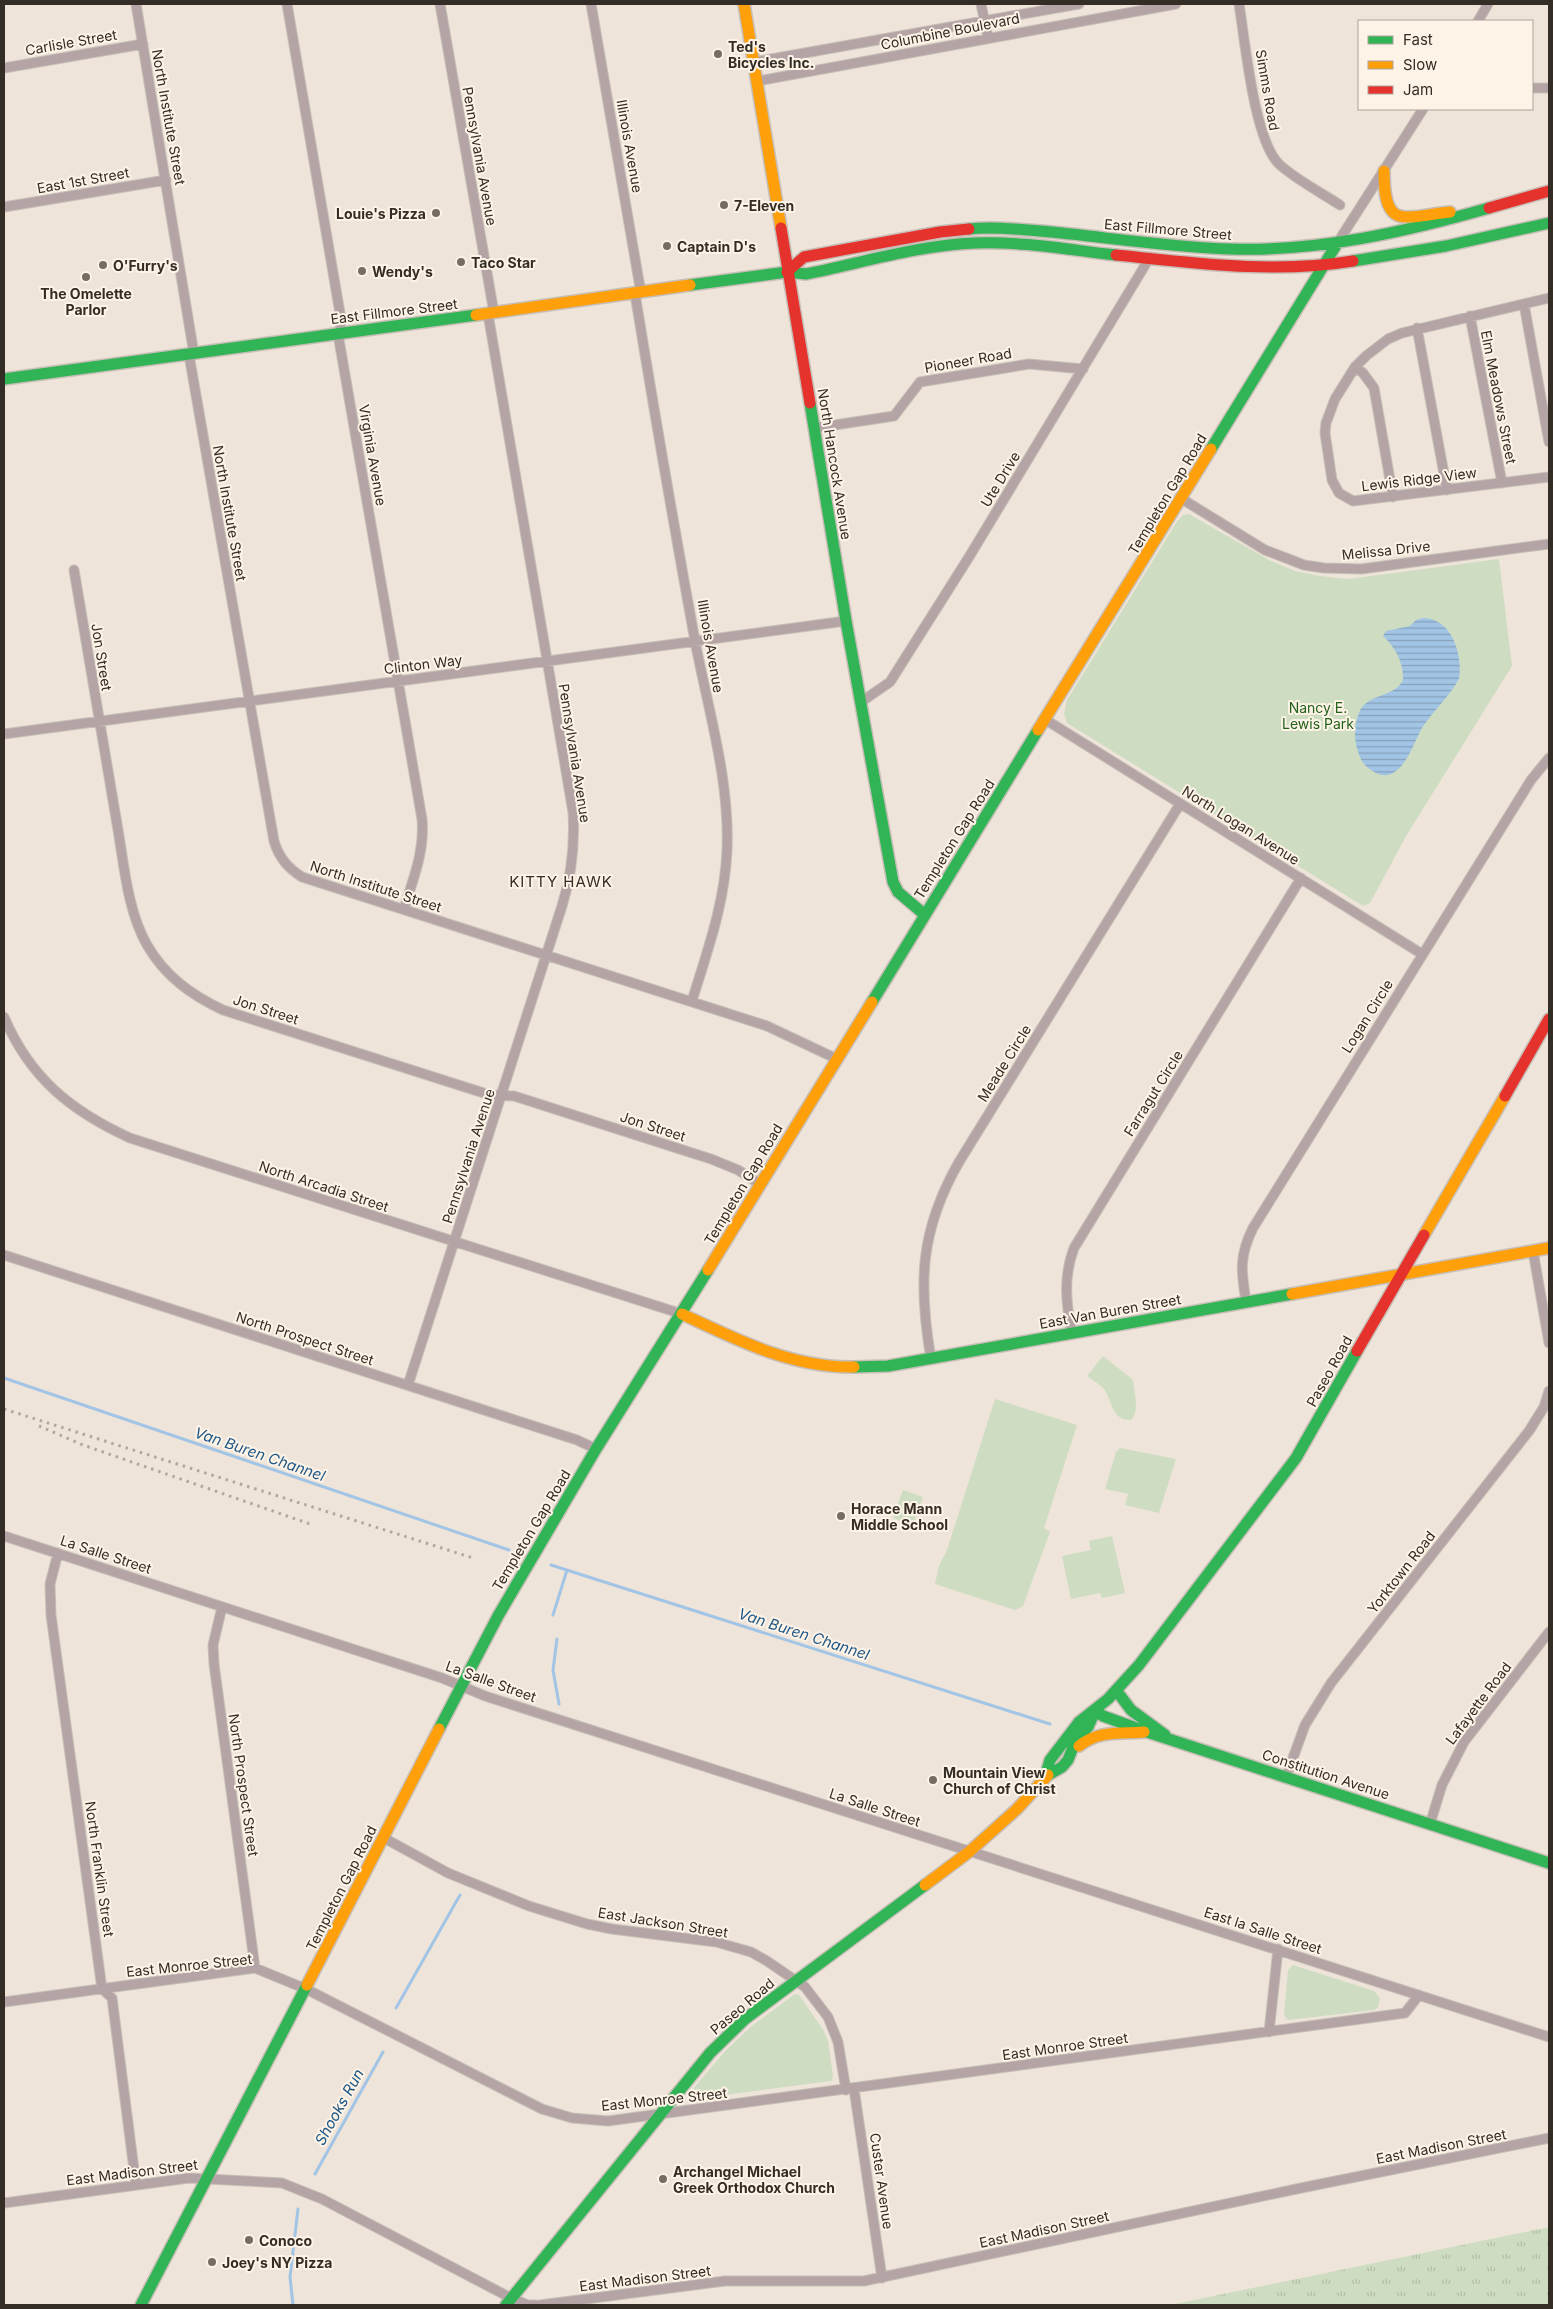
<svg xmlns="http://www.w3.org/2000/svg" width="1553" height="2309" font-family="Inter,sans-serif">
	<style>
		.grass { fill: url(#grass-tufts) }
		.green { fill: #ceddc1 }
		.water { fill: url(#water-rules) }
		.lines { fill: none; stroke-linecap: round; stroke-linejoin: round }
		.stream { stroke: #a2c4e5; stroke-width: 3 }
		.street-casing { stroke: #c7bfb7; stroke-width: 11 }
		.fast-casing { stroke: #c7bfb7; stroke-width: 14 }
		.slow-casing { stroke: #c7bfb7; stroke-width: 14 }
		.jam-casing { stroke: #c7bfb7; stroke-width: 14 }
		.street { stroke: #b5a4a5; stroke-width: 9 }
		.fast { stroke: #30b455; stroke-width: 11 }
		.slow { stroke: #ff9f0a; stroke-width: 11 }
		.jam { stroke: #e5322d; stroke-width: 11 }
		.rail { stroke: #b2a6a3; stroke-width: 3; stroke-dasharray: 2.5 5; stroke-linecap: butt }
		.poi-dot { fill: #756d64; stroke: #fef3e7; stroke-width: 2 }
		.labels { text-anchor: middle; dominant-baseline: central; stroke-width: 4; stroke-linejoin: round; paint-order: stroke }
		.street-label { font-size: 14px; fill: #342d25; stroke: #fef3e7 }
		.poi-label { font-size: 14px; font-weight: bold; fill: #342d25; stroke: #fef3e7; text-anchor: start }
		.park-label { font-size: 14px; fill: #226119; stroke: #fef3e7 }
		.neighbourhood-label { font-size: 15px; letter-spacing: 1px; fill: #342d25; stroke: #fef3e7 }
		.water-label { font-size: 15px; font-style: italic; fill: #1d5787; stroke: #fef3e7 }
	</style>
	<defs>
		<pattern id="grass-tufts" width="24" height="20" patternUnits="userSpaceOnUse" patternTransform="scale(1.25)"><rect width="24" height="20" fill="#ceddc1"/><path d="M3 7l-1-3M5 7V3M7 7l1-3M15 17l-1-3M17 17v-4M19 17l1-3" fill="none" stroke="#b2bea6"/></pattern>
		<pattern id="water-rules" width="6" height="5" patternUnits="userSpaceOnUse" patternTransform="scale(1.25)"><rect width="6" height="5" fill="#a2c4e5"/><path d="M0 2.5h6" fill="none" stroke="#85a0b9"/></pattern>
	</defs>
	<rect width="100%" height="100%" fill="#eee4d9"/>
	<path class="grass" d="M1549,2227V2305H1170Z"/>
	<path class="green" d="M1189,514L1269,560L1295,571L1320,576L1349,579L1499,559L1512,666L1406,836L1370,903L1363,906L1067,723L1064,714L1067,700L1178,520L1183,515Z
		M1103,1356L1133,1380C1134,1392 1140,1410 1131,1420C1111,1420 1113,1402 1104,1389C1100,1384 1092,1380 1087,1376Z
		M995,1399L1077,1425L1044,1528L1050,1532L1023,1606L1015,1610L935,1584L939,1566L947,1550Z
		M1120,1448L1176,1459L1159,1513L1125,1505L1128,1494L1105,1489L1116,1452Z
		M903,1490L923,1497L913,1524L893,1518Z
		M1112,1536L1125,1593L1102,1598L1100,1593L1071,1599L1062,1556L1091,1550L1089,1541Z
		M1293,1965L1374,1991L1380,1998L1378,2007L1374,2010L1288,2020L1284,2015L1288,1970Z
		M795,1994L799,1995L824,2031L828,2041L833,2076L831,2081L694,2099L691,2097L692,2090L727,2049L753,2025Z"/>
	<path class="water" d="M1423,618C1452,618 1463,655 1459,679C1449,697 1433,711 1422,728C1413,744 1401,785 1376,773C1369,769 1363,765 1360,757C1354,743 1353,727 1359,713C1366,693 1395,698 1403,680C1404,663 1395,647 1383,636L1386,631L1410,626L1416,620Z"/>
	<g class="lines">
		<path class="stream" d="M4,1378L509,1550
			M551,1565L1050,1724
			M553,1615L567,1570
			M557,1639L553,1670L559,1704
			M396,2008L460,1895
			M315,2174L383,2052
			M293,2305L290,2277L298,2209"/>
		<g class="street-casing">
			<path id="street" d="M136,4L194,354
				M287,4L341,319L339,340L422,819C425,851 413,879 404,909
				M440,4L494,313
				M591,4L641,293
				M981,4L988,38
				M1239,4C1245,40 1254,142 1280,165C1297,180 1320,192 1340,205
				M1478,21L1488,4
				M754,62L1079,4
				M4,68L143,44
				M758,81L1176,4
				M1532,88H1549
				M4,207L166,180
				M1338,242L1423,109
				M635,294C654,410 674,526 695,641C708,709 730,781 727,850C725,903 707,952 692,1001
				M1549,298L1402,333L1388,339L1366,356L1355,367L1335,399L1326,423L1325,433L1332,480L1339,493L1353,501L1549,477
				M1524,304L1549,442
				M1470,316L1502,483
				M1417,328L1447,490
				M189,355L274,841C279,858 288,868 302,877L767,1026L837,1059
				M1355,367L1363,373L1374,388L1393,497
				M815,428L894,416L920,382L1029,364L1083,369
				M1182,499L1265,550L1304,565L1324,568L1361,569L1549,544
				M74,570C88,654 102,739 117,824C124,863 127,910 147,945C165,976 191,995 223,1010L490,1095L514,1096L711,1159L738,1170L760,1184
				M861,702L890,682L969,557L1150,257
				M1046,720L1422,954
				M4,734L846,621
				M4,1017C30,1078 71,1111 130,1138L682,1314
				M1533,1251L1549,1343
				M4,1255L577,1440L596,1449
				M1246,1301C1241,1271 1239,1256 1253,1228L1531,780L1549,758
				M1072,1333C1066,1304 1063,1277 1074,1248L1301,878
				M931,1359C918,1283 920,1230 959,1162L1180,804
				M408,1385L562,906C572,874 575,845 573,812L488,314
				M4,1536L442,1678L485,1696L1549,2037
				M58,1553L50,1584L51,1615L102,1989L112,1998L136,2185
				M222,1607L213,1645L214,1664L255,1968
				M1286,1777L1305,1725L1331,1683L1529,1431L1544,1407L1549,1391
				M1430,1824L1442,1785L1464,1742L1549,1632
				M384,1838L448,1873L529,1906L587,1924L612,1929L716,1942L751,1952L767,1961L805,1987L828,2017L838,2042L846,2090
				M4,2002L255,1968L306,1989L542,2109L572,2118L608,2121L1405,2013L1419,1995
				M1269,2032L1278,1949
				M854,2089L882,2278
				M4,2203L189,2178L282,2183L322,2199L511,2298L528,2305H536
				M540,2305L725,2281H864L1301,2188L1549,2138"/>
		</g>
		<g class="fast-casing">
			<path id="fast" d="M969,229C996,226 1025,230 1052,232C1111,238 1171,247 1230,249C1317,252 1405,232 1489,208
				M1353,261L1446,246L1549,223
				M690,285L787,272L806,274C861,263 920,245 975,243C1022,241 1070,250 1116,255
				M4,379L476,315
				M810,403L846,621L893,882L898,892L925,915
				M1211,449L1338,242
				M872,1002L1038,730
				M854,1367L888,1366L1292,1294
				M1116,1690L1131,1710L1165,1735
				M1095,1711L1103,1716L1147,1732L1549,1863
				M439,1729L498,1616L596,1449L708,1270
				M1048,1775L1062,1767L1068,1760L1075,1742L1088,1727L1095,1711
				M1045,1777L1050,1760L1079,1722L1108,1699L1139,1665L1296,1458L1357,1351
				M141,2305L307,1985
				M506,2305L710,2053L745,2019L925,1885"/>
		</g>
		<g class="slow-casing">
			<path id="slow" d="M744,4L781,228
				M1384,171C1384,231 1403,217 1450,212
				M476,315L690,285
				M1038,730L1211,449
				M1424,1235L1505,1096
				M708,1270L872,1002
				M1292,1294L1549,1248
				M682,1314C737,1340 792,1368 854,1367
				M1079,1746C1099,1730 1120,1734 1144,1732
				M925,1885L969,1852L1017,1809L1048,1775
				M307,1985L439,1729"/>
		</g>
		<g class="jam-casing">
			<path id="jam" d="M1489,208L1549,191
				M781,228L810,403
				M1116,255C1195,263 1275,274 1353,261
				M787,272L804,257L940,232L969,229
				M1505,1096L1549,1019
				M1357,1351L1424,1235"/>
		</g>
		<use href="#street" class="street"/>
		<use href="#fast" class="fast"/>
		<use href="#slow" class="slow"/>
		<use href="#jam" class="jam"/>
		<path class="rail" d="M4,1409L473,1558
			M39,1426L83,1445L310,1524"/>
	</g>
	<g class="poi-dot">
		<circle cx="718" cy="54" r="5"/>
		<circle cx="724" cy="205" r="5"/>
		<circle cx="436" cy="213" r="5"/>
		<circle cx="667" cy="246" r="5"/>
		<circle cx="461" cy="262" r="5"/>
		<circle cx="103" cy="265" r="5"/>
		<circle cx="362" cy="271" r="5"/>
		<circle cx="86" cy="277" r="5"/>
		<circle cx="841" cy="1516" r="5"/>
		<circle cx="933" cy="1780" r="5"/>
		<circle cx="663" cy="2179" r="5"/>
		<circle cx="249" cy="2240" r="5"/>
		<circle cx="212" cy="2262" r="5"/>
	</g>
	<g class="labels">
		<g class="street-label">
			<text transform="translate(950 31) rotate(-11)">Columbine Boulevard</text>
			<text transform="translate(71 42) rotate(-10)">Carlisle Street</text>
			<text transform="translate(1268 90) rotate(80)">Simms Road</text>
			<text transform="translate(169 117) rotate(80)">North Institute Street</text>
			<text transform="translate(630 146) rotate(80)">Illinois Avenue</text>
			<text transform="translate(480 156) rotate(80)">Pennsylvania Avenue</text>
			<text transform="translate(83 180) rotate(-10)">East 1st Street</text>
			<text transform="translate(1168 229) rotate(5)">East Fillmore Street</text>
			<text transform="translate(394 311) rotate(-7)">East Fillmore Street</text>
			<text transform="translate(968 360) rotate(-10)">Pioneer Road</text>
			<text transform="translate(1499 397) rotate(79)">Elm Meadows Street</text>
			<text transform="translate(373 455) rotate(80)">Virginia Avenue</text>
			<text transform="translate(835 464) rotate(81)">North Hancock Avenue</text>
			<text transform="translate(1000 479) rotate(-59)">Ute Drive</text>
			<text transform="translate(1419 479) rotate(-7)">Lewis Ridge View</text>
			<text transform="translate(1167 494) rotate(-59)">Templeton Gap Road</text>
			<text transform="translate(230 513) rotate(80)">North Institute Street</text>
			<text transform="translate(1386 550) rotate(-6)">Melissa Drive</text>
			<text transform="translate(711 646) rotate(80)">Illinois Avenue</text>
			<text transform="translate(102 657) rotate(81)">Jon Street</text>
			<text transform="translate(423 664) rotate(-7)">Clinton Way</text>
			<text transform="translate(575 753) rotate(81)">Pennsylvania Avenue</text>
			<text transform="translate(1241 825) rotate(32)">North Logan Avenue</text>
			<text transform="translate(954 839) rotate(-58)">Templeton Gap Road</text>
			<text transform="translate(376 886) rotate(18)">North Institute Street</text>
			<text transform="translate(266 1009) rotate(18)">Jon Street</text>
			<text transform="translate(1367 1016) rotate(-58)">Logan Circle</text>
			<text transform="translate(1004 1063) rotate(-58)">Meade Circle</text>
			<text transform="translate(1153 1093) rotate(-58)">Farragut Circle</text>
			<text transform="translate(653 1126) rotate(18)">Jon Street</text>
			<text transform="translate(468 1156) rotate(-72)">Pennsylvania Avenue</text>
			<text transform="translate(743 1184) rotate(-59)">Templeton Gap Road</text>
			<text transform="translate(324 1186) rotate(18)">North Arcadia Street</text>
			<text transform="translate(1110 1311) rotate(-10)">East Van Buren Street</text>
			<text transform="translate(305 1338) rotate(18)">North Prospect Street</text>
			<text transform="translate(1329 1371) rotate(-61)">Paseo Road</text>
			<text transform="translate(531 1530) rotate(-59)">Templeton Gap Road</text>
			<text transform="translate(106 1554) rotate(18)">La Salle Street</text>
			<text transform="translate(1401 1572) rotate(-52)">Yorktown Road</text>
			<text transform="translate(491 1681) rotate(20)">La Salle Street</text>
			<text transform="translate(1478 1703) rotate(-53)">Lafayette Road</text>
			<text transform="translate(1326 1774) rotate(18)">Constitution Avenue</text>
			<text transform="translate(244 1785) rotate(82)">North Prospect Street</text>
			<text transform="translate(875 1807) rotate(18)">La Salle Street</text>
			<text transform="translate(100 1869) rotate(82)">North Franklin Street</text>
			<text transform="translate(341 1888) rotate(-63)">Templeton Gap Road</text>
			<text transform="translate(663 1922) rotate(9)">East Jackson Street</text>
			<text transform="translate(1263 1930) rotate(18)">East la Salle Street</text>
			<text transform="translate(189 1965) rotate(-6)">East Monroe Street</text>
			<text transform="translate(742 2006) rotate(-40)">Paseo Road</text>
			<text transform="translate(1065 2046) rotate(-8)">East Monroe Street</text>
			<text transform="translate(664 2099) rotate(-6)">East Monroe Street</text>
			<text transform="translate(1441 2146) rotate(-11)">East Madison Street</text>
			<text transform="translate(132 2172) rotate(-7)">East Madison Street</text>
			<text transform="translate(882 2181) rotate(82)">Custer Avenue</text>
			<text transform="translate(1044 2229) rotate(-12)">East Madison Street</text>
			<text transform="translate(645 2278) rotate(-7)">East Madison Street</text>
		</g>
		<g class="poi-label">
			<text x="728" y="46">Ted's<tspan x="728" dy="16">Bicycles Inc.</tspan></text>
			<text x="734" y="205">7-Eleven</text>
			<text x="426" y="213" text-anchor="end">Louie's Pizza</text>
			<text x="677" y="246">Captain D's</text>
			<text x="471" y="262">Taco Star</text>
			<text x="113" y="265">O'Furry's</text>
			<text x="372" y="271">Wendy's</text>
			<text x="86" y="293" text-anchor="middle">The Omelette<tspan x="86" dy="16">Parlor</tspan></text>
			<text x="851" y="1508">Horace Mann<tspan x="851" dy="16">Middle School</tspan></text>
			<text x="943" y="1772">Mountain View<tspan x="943" dy="16">Church of Christ</tspan></text>
			<text x="673" y="2171">Archangel Michael<tspan x="673" dy="16">Greek Orthodox Church</tspan></text>
			<text x="259" y="2240">Conoco</text>
			<text x="222" y="2262">Joey's NY Pizza</text>
		</g>
		<g class="park-label">
			<text x="1318" y="707">Nancy E.<tspan x="1318" dy="16">Lewis Park</tspan></text>
		</g>
		<g class="neighbourhood-label">
			<text x="561" y="881">KITTY HAWK</text>
		</g>
		<g class="water-label">
			<text transform="translate(260 1454) rotate(19)">Van Buren Channel</text>
			<text transform="translate(804 1634) rotate(18)">Van Buren Channel</text>
			<text transform="translate(339 2107) rotate(-61)">Shooks Run</text>
		</g>
	</g>
	<rect width="1553" height="2309" fill="none" stroke="#342d25" stroke-width="10"/>
	<rect x="1358" y="20" width="175" height="90" fill="#fef3e7" stroke="#ada499"/>
	<rect x="1368" y="36" width="25" height="8" fill="#30b455" stroke="#ada499"/>
	<text x="1403" y="45" font-size="15" fill="#342d25">Fast</text>
	<rect x="1368" y="61" width="25" height="8" fill="#ff9f0a" stroke="#ada499"/>
	<text x="1403" y="70" font-size="15" fill="#342d25">Slow</text>
	<rect x="1368" y="86" width="25" height="8" fill="#e5322d" stroke="#ada499"/>
	<text x="1403" y="95" font-size="15" fill="#342d25">Jam</text>
</svg>
